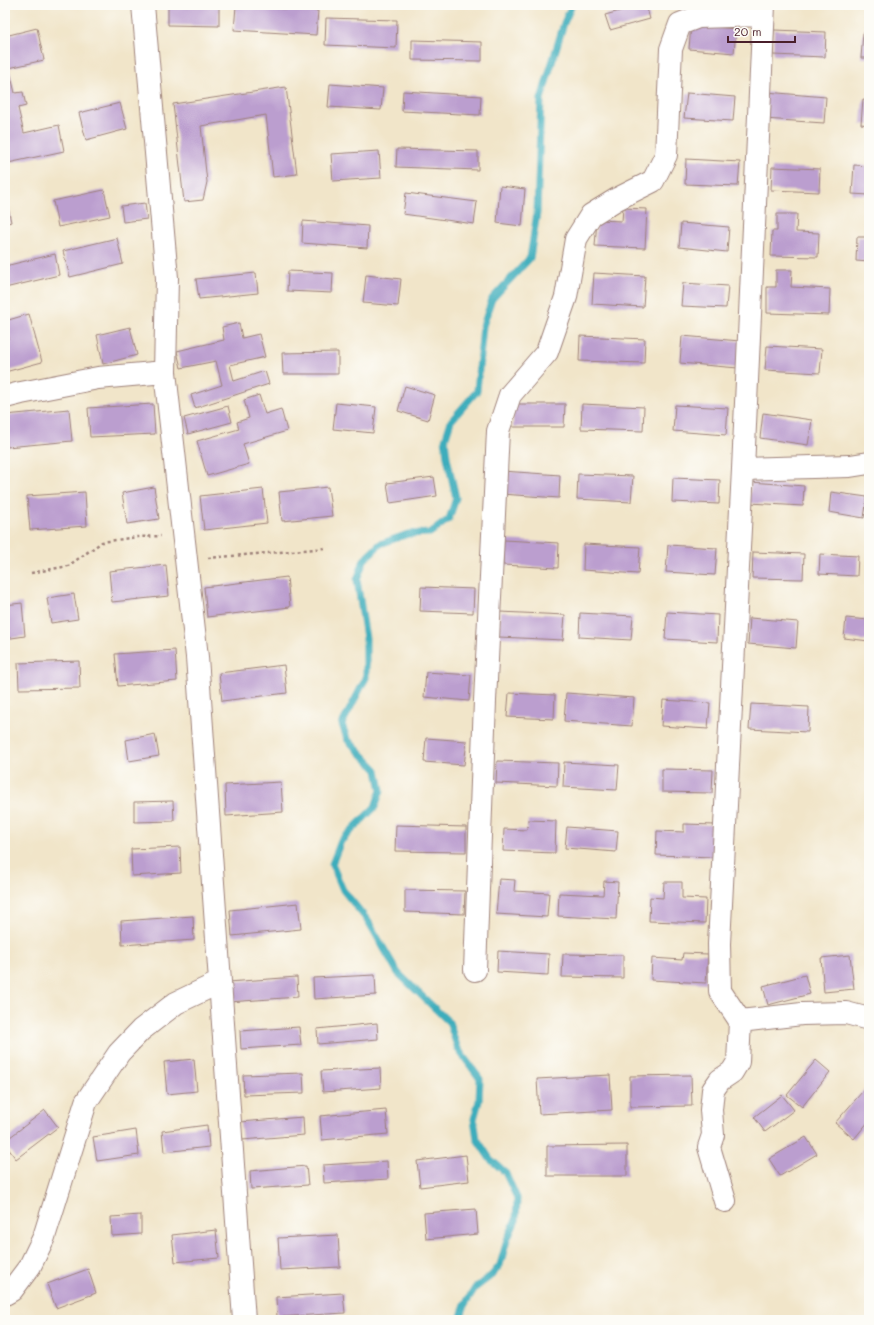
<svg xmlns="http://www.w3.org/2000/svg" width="874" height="1325" font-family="Mali,sans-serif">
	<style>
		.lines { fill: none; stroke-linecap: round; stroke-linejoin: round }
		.stream { stroke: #3eadbc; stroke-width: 7 }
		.building { fill: #bb9ecf }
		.minor-casing { stroke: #9e827a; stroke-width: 24 }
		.path { stroke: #9e827a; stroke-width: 2.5; stroke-dasharray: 3 3; stroke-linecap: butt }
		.minor { stroke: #fff; stroke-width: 22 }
	</style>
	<rect width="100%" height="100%" fill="#fdfcf7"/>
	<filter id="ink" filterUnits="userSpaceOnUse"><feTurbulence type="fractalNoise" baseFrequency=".025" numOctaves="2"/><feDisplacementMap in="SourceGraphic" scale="8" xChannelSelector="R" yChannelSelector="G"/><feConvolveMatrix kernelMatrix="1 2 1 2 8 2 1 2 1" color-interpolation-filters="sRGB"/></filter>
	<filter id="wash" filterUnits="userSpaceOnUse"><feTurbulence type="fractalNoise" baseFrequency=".012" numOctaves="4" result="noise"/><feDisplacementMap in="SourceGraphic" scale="16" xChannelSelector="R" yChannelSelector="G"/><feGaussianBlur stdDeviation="0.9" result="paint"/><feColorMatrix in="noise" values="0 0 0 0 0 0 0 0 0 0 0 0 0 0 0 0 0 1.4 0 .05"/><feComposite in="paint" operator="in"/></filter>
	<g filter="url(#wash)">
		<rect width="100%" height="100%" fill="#f1e5c9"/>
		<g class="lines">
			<path class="stream" d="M460,1320L465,1304L475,1288L492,1275L500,1265L507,1240L516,1220L517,1198L505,1172L490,1159L477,1139L474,1119L479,1101L480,1079L458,1049L449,1022L398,973L368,921L343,890L332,864L341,841L375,807L381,790L377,770L347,739L342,724L366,678V638L357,580L364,560L380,544L408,534L430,533L449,519L456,498L447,457L445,440L451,421L477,391L483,326L492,299L530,258L537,213L541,99L564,23L572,5"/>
		</g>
		<g id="blocks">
			<path class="building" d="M168,5H219V26L168,25Z
				M630,5H646L650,19L610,30L605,15L631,8Z
				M236,6L318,11L316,35L234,30Z
				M326,18L397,20L396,48L325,45Z
				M691,25L736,29L734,53L689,49Z
				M37,28L44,60L9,68L15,93L23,92L26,106L18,108L24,133L59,125L64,151L8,163L5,149V36Z
				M774,30L826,32L825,57L773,55Z
				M863,33L869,34V58H861Z
				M412,40L482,42V61L412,60Z
				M330,84L383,88L381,110L328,107Z
				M286,87L297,174L273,177L266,115L201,126L207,182L203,200L184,202L173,104Z
				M403,91L481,96L480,115L402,111Z
				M766,92L826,97L824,123L764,119Z
				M687,93L735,97L733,121L684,118Z
				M863,99L869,100V125L861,124Z
				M120,103L127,129L86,140L79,113Z
				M397,149L478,151V170L396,167Z
				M379,151L381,178L333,181L331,154Z
				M686,159L740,162L738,186L685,184Z
				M854,165L869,166V195L852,194Z
				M772,167L820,169L819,192L771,190Z
				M500,186L525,189L522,226L497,223Z
				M104,190L110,216L58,227L53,201Z
				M406,193L477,202L474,224L403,214Z
				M6,198L11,222L5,224V199Z
				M145,203L147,219L123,222L121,206Z
				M623,208L647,209L645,248L595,246L597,220L622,221Z
				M777,214H797L796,232L819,233L818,257L771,256L772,231H777Z
				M303,221L368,226L367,248L302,243Z
				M681,223L729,227L727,252L679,247Z
				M857,237H869V262L856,261Z
				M117,238L123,264L70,277L63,251Z
				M55,254L59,275L5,288V266Z
				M776,270H792L791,287L830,289L829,315L767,313V287H776Z
				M288,271L333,273L332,293L287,291Z
				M256,273L258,293L199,299L196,279Z
				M594,273L645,276L643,307L592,304Z
				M366,275L401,279L398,306L363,303Z
				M683,283L728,286L726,308L681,306Z
				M29,314L42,362L5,372V339L9,338L5,321Z
				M239,323L242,338L259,334L265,357L230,365L234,381L265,371L269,384L195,408L191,395L222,385L216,361L181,368L177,351L224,340L222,327Z
				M130,327L137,355L103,364L97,335Z
				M580,336L645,339L644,363L579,361Z
				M682,336L740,341L738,368L680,363Z
				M767,346L822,349L820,373L765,370Z
				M338,352V374H283L282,353Z
				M405,386L435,395L428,420L398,411Z
				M259,395L265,414L281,409L287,431L243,444L249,464L207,476L197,441L239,429L237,422L249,418L244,400Z
				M336,403L376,407L373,433L333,429Z
				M153,404L155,434L90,437L88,408Z
				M513,404H565L564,427H513Z
				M582,404L644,407L643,431L581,429Z
				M675,405L728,408L726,435L673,431Z
				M228,406L232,422L188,434L184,418Z
				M69,409L72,441L7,447L5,415Z
				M763,413L812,420L808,445L760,438Z
				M502,471L560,475L559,498L501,494Z
				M578,474L633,476L631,502L577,499Z
				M434,477L437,496L390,503L387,483Z
				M673,478L720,480L719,504L672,502Z
				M751,482L804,486L803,506L749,503Z
				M154,487L159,519L127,524L122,493Z
				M328,487L332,516L282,521L279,492Z
				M263,489L267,523L204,530L200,496Z
				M85,492L87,526L30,530L27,496Z
				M831,492L867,497L864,518L829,512Z
				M504,540L559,543L558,568L503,565Z
				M584,544L640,547L638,574L583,570Z
				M668,545L717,548L715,575L666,572Z
				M753,552L804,554L803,579L752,578Z
				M820,554L858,556L857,576L819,574Z
				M166,565L169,596L112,602L109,571Z
				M287,577L290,607L207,617L204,587Z
				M421,587L474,589L473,613L420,611Z
				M74,594L78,619L51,623L47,598Z
				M22,603L25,636L5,639V605Z
				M500,612L565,615L563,640L499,637Z
				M667,612L718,615L717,642L665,639Z
				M580,613L633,616L631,640L579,637Z
				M750,618L798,622L796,648L748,644Z
				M846,618L869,620V641L844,638Z
				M175,650L177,681L118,686L115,654Z
				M79,661L80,688L19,689L18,663Z
				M284,665L287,693L222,701L219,673Z
				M426,672L471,675L469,701L424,697Z
				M509,693L555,695L554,719L507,717Z
				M566,693L634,698L632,726L564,721Z
				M663,700L710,703L708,729L661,726Z
				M751,704L809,707L808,732L749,729Z
				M155,734L159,756L129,761L126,740Z
				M426,738L467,741L464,765L424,762Z
				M497,761L558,763L557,786L496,783Z
				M564,762L619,765L617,790L563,787Z
				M662,769L713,770L712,793L662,792Z
				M281,782L283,812L226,816L225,785Z
				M173,801L174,821L134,822V802Z
				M528,820L556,821L555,853L503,851L504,829L527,830Z
				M684,824L715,825L714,857L656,855L657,831L684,832Z
				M396,825L466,827V852L395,851Z
				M567,827L618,831L616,852L565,848Z
				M180,847L181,873L132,876L131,849Z
				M499,879L515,880L514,891L549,893L547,917L496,914Z
				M604,881L618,882L616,919L558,916L559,893L603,895Z
				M664,882H682V898L706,899L705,923L649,921L650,897L663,898Z
				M405,890L465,891L464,914L405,912Z
				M298,903L301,929L232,936L230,910Z
				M193,916L194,940L122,945L121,921Z
				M498,951L549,954L548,975L497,972Z
				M683,953L708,954L706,983L651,980L652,958L682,960Z
				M563,954L623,955V978L562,977Z
				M850,955L854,989L824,992L821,958Z
				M375,975L376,995L314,999L313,978Z
				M805,975L810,994L768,1005L763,986Z
				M297,977L298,997L229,1002L228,982Z
				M377,1023L378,1039L318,1044L317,1029Z
				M299,1027L301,1045L241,1049L240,1031Z
				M194,1059L197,1091L167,1094L164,1062Z
				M816,1060L830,1072L802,1107L787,1095Z
				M380,1068L381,1088L323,1092L321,1071Z
				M303,1073L304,1093L244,1095L243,1075Z
				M610,1075L612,1110L539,1114L537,1079Z
				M691,1075L692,1106L630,1107V1076Z
				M869,1084V1121L854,1139L835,1123Z
				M782,1095L794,1110L765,1132L754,1117Z
				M45,1110L58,1127L16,1159L5,1144V1141Z
				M386,1110L388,1134L322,1140L320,1116Z
				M303,1117L304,1135L242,1140L240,1122Z
				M207,1125L209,1147L164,1152L162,1131Z
				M136,1130L139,1155L97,1161L93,1137Z
				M806,1137L817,1154L780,1176L769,1159Z
				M627,1145V1176H547V1146Z
				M466,1155L469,1181L420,1187L417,1161Z
				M387,1161L388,1179L324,1183L323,1165Z
				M306,1166L308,1185L251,1189L250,1171Z
				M476,1209L478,1234L426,1239L424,1213Z
				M141,1215V1234L112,1236L111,1217Z
				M216,1230L219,1258L175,1262L172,1235Z
				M338,1235L340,1267L280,1270L278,1238Z
				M88,1269L96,1293L56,1308L47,1284Z
				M343,1293L345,1313L277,1317L276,1297Z"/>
		</g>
	</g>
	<g filter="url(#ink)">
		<use href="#blocks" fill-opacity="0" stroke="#9e827a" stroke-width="1"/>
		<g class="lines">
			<g class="minor-casing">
				<path id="minor" d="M143,5L167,278L165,372L197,657L244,1320
					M5,397L21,393L98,378L165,372
					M743,469L850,466L869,463
					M475,970L485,701L498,431L510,395L547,352L566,297L576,239L591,215L617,199L653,181L666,155L671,49L680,24L698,17L763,15
					M740,1021L802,1014L846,1013L869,1019
					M725,1201L709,1147L713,1135L711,1110L713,1090L720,1080L732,1072L738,1062L740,1021L720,991L719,944L743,469L764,5
					M5,1294L12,1290L30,1266L44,1237L86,1102L119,1053L141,1030L176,1003L220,982"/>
			</g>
			<path class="path" d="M208,558L326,548
				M31,573L68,566L102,542L137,537L161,536"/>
			<use href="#minor" class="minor"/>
		</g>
	</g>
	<rect width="874" height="1325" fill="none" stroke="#fdfcf7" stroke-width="20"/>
	<path d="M728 36v6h67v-6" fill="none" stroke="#4a1f2b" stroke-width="2"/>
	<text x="734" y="36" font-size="12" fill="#4a1f2b" stroke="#fdfcf7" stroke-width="3" paint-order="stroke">20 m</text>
</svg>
